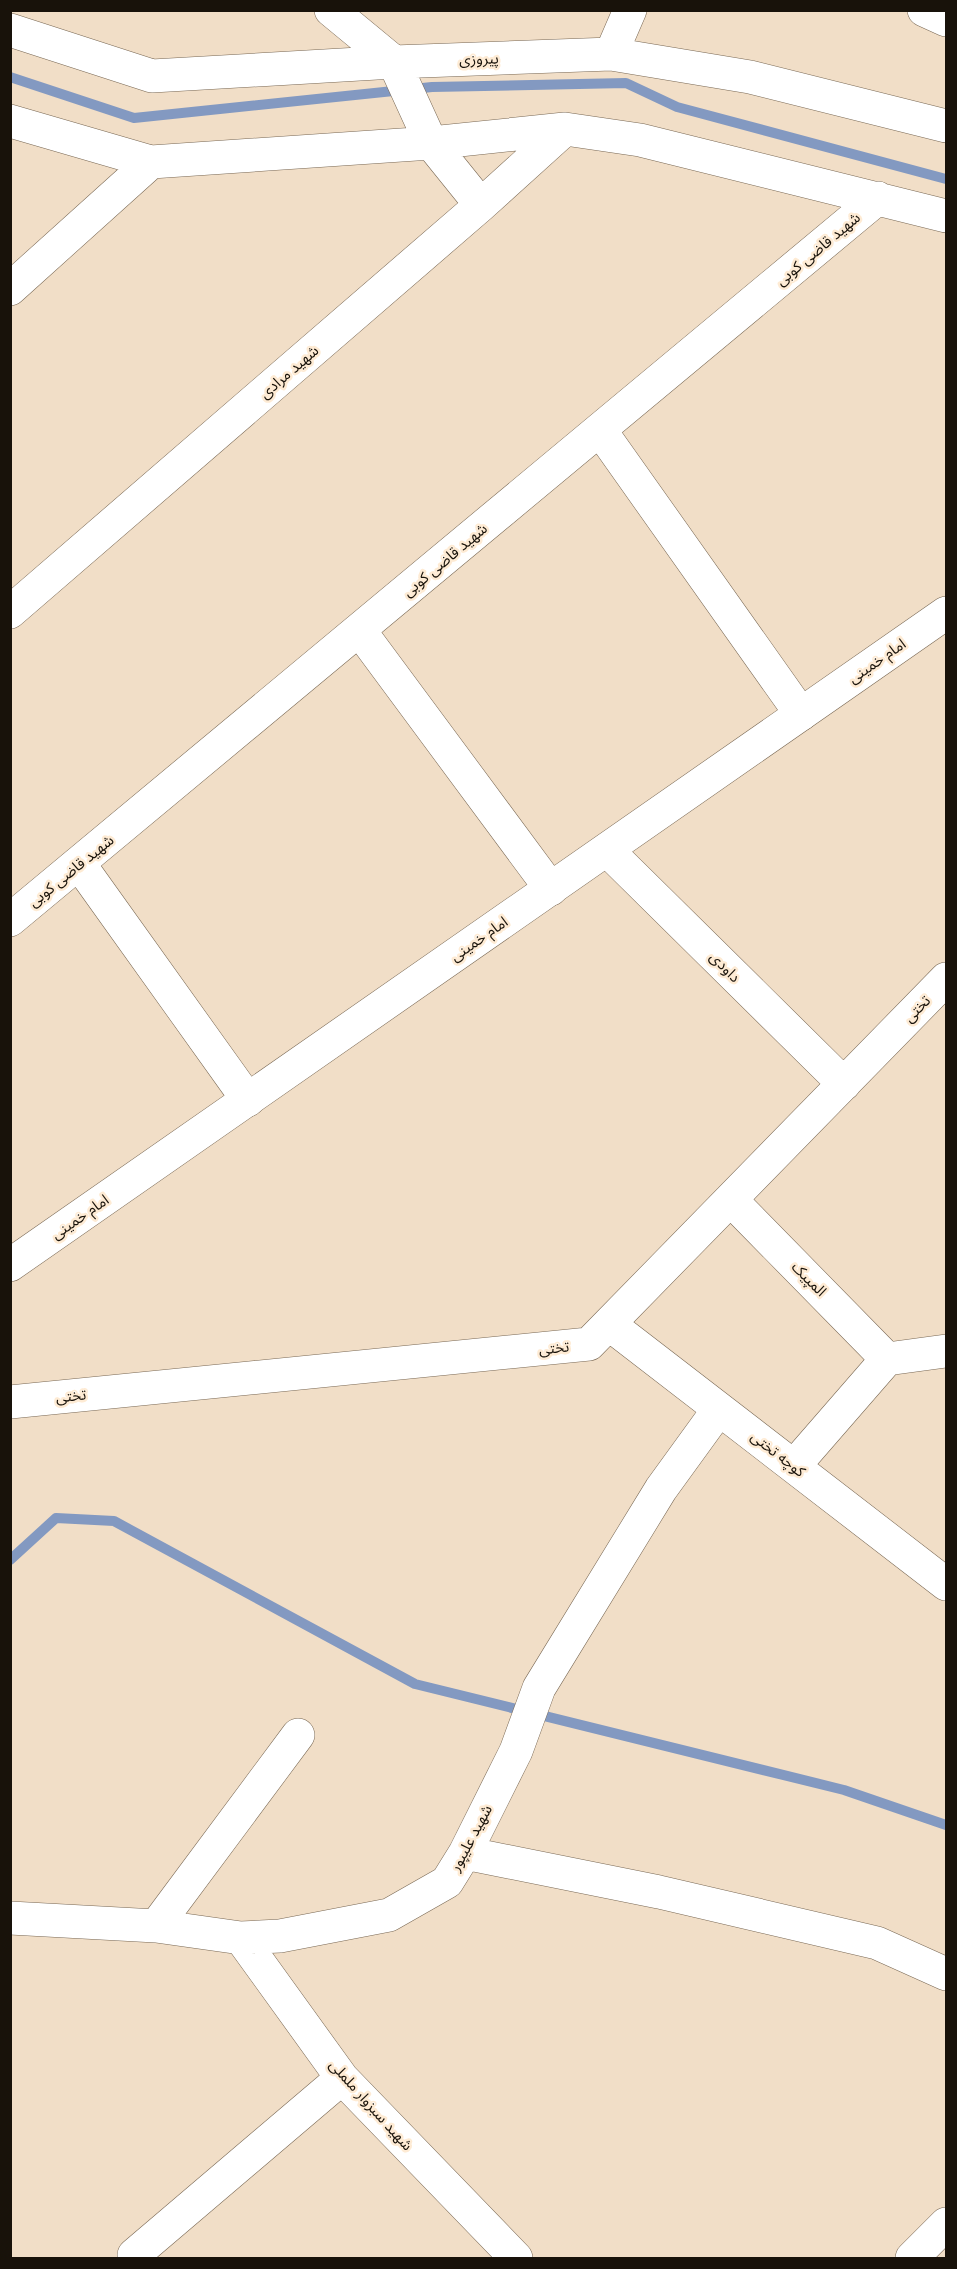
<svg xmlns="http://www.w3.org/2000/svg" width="957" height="2269" font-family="'Varela Round','Noto Sans Arabic',sans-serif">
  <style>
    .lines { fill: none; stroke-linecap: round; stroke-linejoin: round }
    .stream { stroke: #8399c1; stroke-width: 10 }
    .minor-casing { stroke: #796854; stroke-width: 34 }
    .major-casing { stroke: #796854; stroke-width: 34 }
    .minor { stroke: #fff; stroke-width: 33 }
    .major { stroke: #fff; stroke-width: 33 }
    .labels { text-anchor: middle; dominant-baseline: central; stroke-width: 5; stroke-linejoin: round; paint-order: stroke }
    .street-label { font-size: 15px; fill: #18120a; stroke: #feebd4 }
  </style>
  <rect width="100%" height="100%" fill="#f1dec7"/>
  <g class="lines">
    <path class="stream" d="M10,77L134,118L432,87L626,83L677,107L946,179
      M10,1560L56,1518L114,1521L415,1684L844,1790L946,1825"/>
    <defs>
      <path id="minor" d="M331,10L394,62L431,143L481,205
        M924,10L946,20
        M10,30L152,76L394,62L611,54L750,77L946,126
        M611,54L630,10
        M10,121L151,162L431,143L565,129L640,140L946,216
        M10,289L151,162
        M600,430L801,714
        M10,612L481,205L565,129
        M360,631L551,889
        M607,850L844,1084
        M80,865L248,1100
        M10,920L878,198
        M731,1200L887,1359
        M609,1324L946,1584
        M10,1402L589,1344L946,979
        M794,1466L887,1359L946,1351
        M465,1853L659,1892L877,1943L946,1974
        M10,1918L156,1926L241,1938L280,1936L389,1915L447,1882L465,1853L516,1751L539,1688L661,1489L719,1409
        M156,1926L298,1735
        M241,1938L342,2078L516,2258
        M134,2255L342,2078
        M912,2258L946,2224"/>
      <path id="major" d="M10,1265L946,613"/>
    </defs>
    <use href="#minor" class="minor-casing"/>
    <use href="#major" class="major-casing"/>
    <use href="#minor" class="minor"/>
    <use href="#major" class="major"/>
  </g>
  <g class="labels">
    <g class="street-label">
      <text transform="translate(479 59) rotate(-2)">پیروزی</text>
      <text transform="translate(818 249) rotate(-40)">شهید قاضی کوبی</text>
      <text transform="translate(289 372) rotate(-41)">شهید مرادی</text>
      <text transform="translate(445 560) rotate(-40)">شهید قاضی کوبی</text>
      <text transform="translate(877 661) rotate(-35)">امام خمینی</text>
      <text transform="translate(71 871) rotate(-39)">شهید قاضی کوبی</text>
      <text transform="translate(479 939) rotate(-35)">امام خمینی</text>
      <text transform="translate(725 967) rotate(45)">داودی</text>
      <text transform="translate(917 1009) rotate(-46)">تختی</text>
      <text transform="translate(80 1217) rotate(-35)">امام خمینی</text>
      <text transform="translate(809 1279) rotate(45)">المپیک</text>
      <text transform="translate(554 1348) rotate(-6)">تختی</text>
      <text transform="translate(71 1396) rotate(-6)">تختی</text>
      <text transform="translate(778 1454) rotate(38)">کوچه تختی</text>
      <text transform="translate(471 1838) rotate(-62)">شهید علیپور</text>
      <text transform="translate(371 2105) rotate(48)">شهید سبزوار ململی</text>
    </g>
  </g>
  <rect width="957" height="2269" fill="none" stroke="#18120a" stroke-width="24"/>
</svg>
